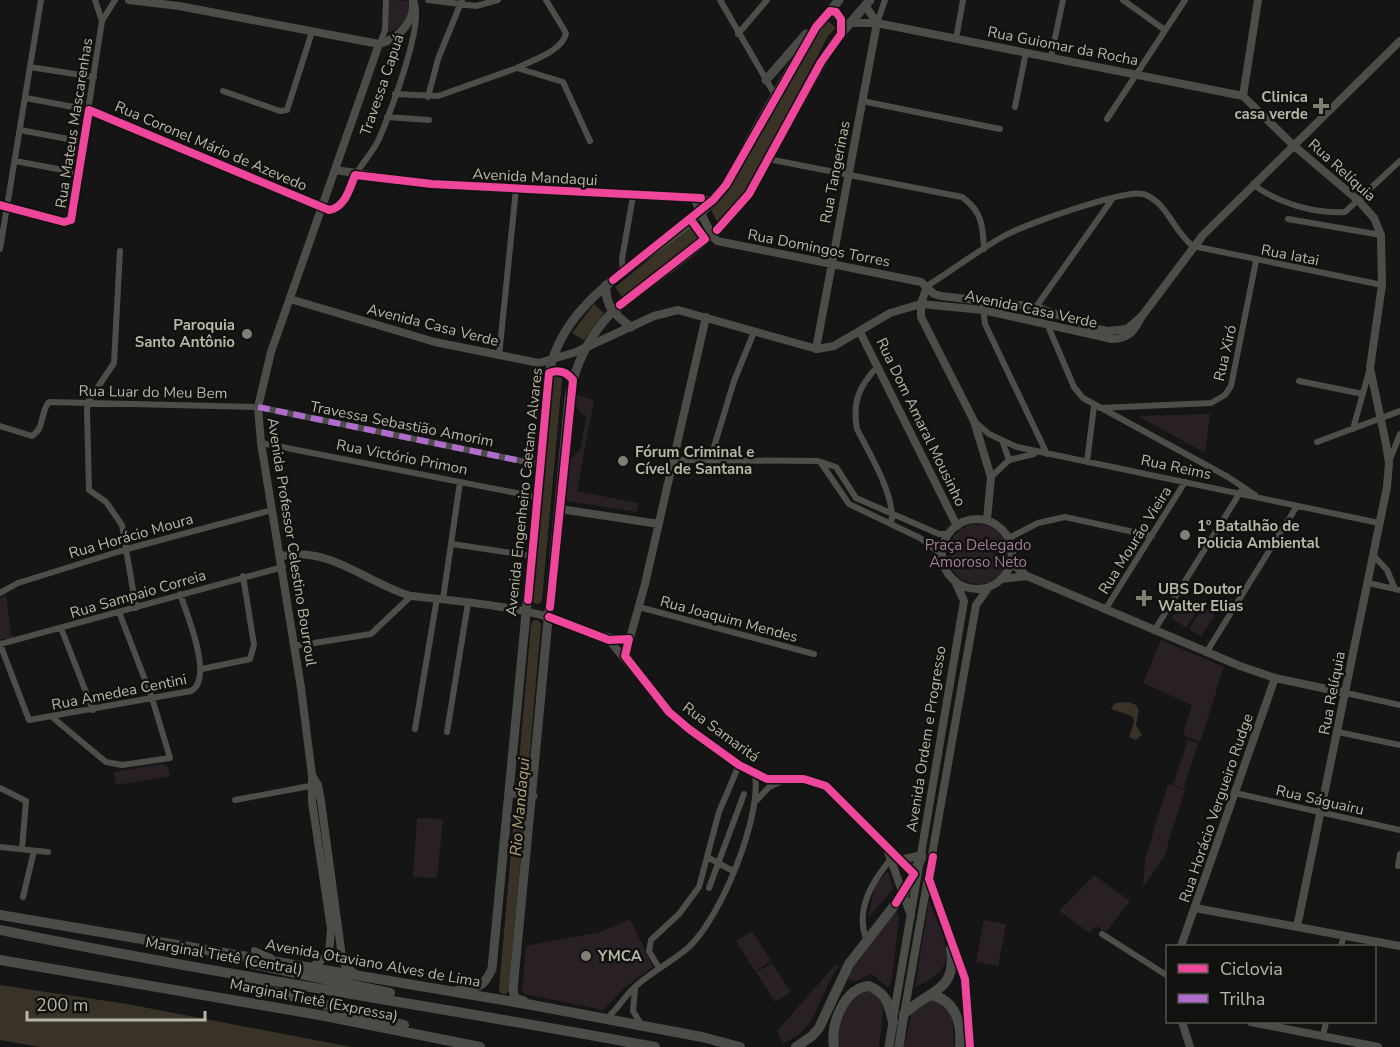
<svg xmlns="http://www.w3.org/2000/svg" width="1400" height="1047" font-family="'Nunito Sans',sans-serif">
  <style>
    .green { fill: #292026 }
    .water { fill: #383227 }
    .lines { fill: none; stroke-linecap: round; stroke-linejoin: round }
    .river { stroke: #383227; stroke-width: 10 }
    .street { stroke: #4e4e49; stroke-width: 6 }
    .secondary { stroke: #4d4d48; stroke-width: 8 }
    .primary { stroke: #4a4a46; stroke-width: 9 }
    .highway { stroke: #4b4b47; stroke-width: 10 }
    .quiet { stroke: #b06ccc; stroke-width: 6; stroke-dasharray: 12 6; stroke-linecap: butt }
    .cycleway-casing { stroke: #11110f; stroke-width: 11 }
    .cycleway { stroke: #ed469a; stroke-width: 8 }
    .poi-dot { fill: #7f7e73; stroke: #11110f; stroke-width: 2 }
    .labels { text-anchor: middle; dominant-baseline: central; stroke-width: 5; stroke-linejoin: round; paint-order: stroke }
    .street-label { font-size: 15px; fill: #b8b6a5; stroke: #11110f }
    .poi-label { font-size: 15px; font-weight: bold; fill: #b8b6a5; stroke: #11110f; text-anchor: start }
    .park-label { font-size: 15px; fill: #a57a9a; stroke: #11110f }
    .water-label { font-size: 16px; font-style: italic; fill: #b6a179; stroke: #11110f }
  </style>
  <rect width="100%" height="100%" fill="#151515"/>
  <path class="green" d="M388,0L412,1L404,24L390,32L386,30Z
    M577,395L594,400L577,491L638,503L637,512L566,501L571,458L580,450L586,418L576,407Z
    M1210,414L1205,453L1138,416Z
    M948 554a30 30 0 1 1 60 0a30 30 0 1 1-60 0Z
    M6,594L11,634L14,637L0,640V599Z
    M1186,597L1200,606L1186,628L1172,618Z
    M1203,607L1215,615L1201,636L1189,629Z
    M1161,640L1224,667L1200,742L1183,735L1192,705L1143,683Z
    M1188,740L1198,743L1184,788L1173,785Z
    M162,764L168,767L170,776L116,785L114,772Z
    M1168,784L1185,790L1164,857L1143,887L1145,859Z
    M417,818L443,819L437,878L413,877Z
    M888,871L893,889L868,918L875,885Z
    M1094,875L1130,901L1106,932L1096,926L1090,933L1059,911Z
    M929,900C943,940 966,966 915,987Z
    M896,910L899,919L891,985L887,987L872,974L855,981L845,978L870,941Z
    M630,919L653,967L624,988L603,1010L524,994L522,990L526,946L600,932Z
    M984,920L1006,924L998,966L976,962Z
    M752,931L771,961L755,971L736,941Z
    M772,963L791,992L775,1002L756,972Z
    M836,964L839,967C817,992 820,1032 782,1043L777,1031Z
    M868,988L884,1004L879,1047H840L837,1036L848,998Z
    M932,998L952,1011L954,1047H904L912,1011Z"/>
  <path class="water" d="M827,20L836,28L828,36L753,179L728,214L717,222L711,210L738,175L799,60Z
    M692,225L702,236L622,297L615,287Z
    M594,304L604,313L584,340L572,333Z
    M1129,702L1136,705L1139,710L1136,725L1142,735L1136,740L1129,737L1134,722L1132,716L1111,709L1115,703Z
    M0,985L127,1004L352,1047H40L0,1040Z"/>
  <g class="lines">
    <path class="river" d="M537,599L557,380
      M504,989L536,625"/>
    <path class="street" d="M95,0L102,21
      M428,0L476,6L498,0
      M720,0L775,95
      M1123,0L1165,30
      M877,23L885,0
      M738,34L767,0
      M956,39L963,0
      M380,43L385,30L386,0
      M1051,57L1063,0
      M30,67L94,77
      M517,68C532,60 563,51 566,33L546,0
      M223,91L280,111L287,110L312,32
      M395,94L438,96L517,68L563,82L590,141
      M428,97L438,59L462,0
      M26,98L89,110L203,156L322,208L335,210C347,201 349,186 356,174C363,162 373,152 379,139C390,113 425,23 414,1
      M862,101L1000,129
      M1015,107L1026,52
      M387,117L429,120
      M1107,119L1185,0
      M20,130L84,142
      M768,159L962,197C982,211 983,226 984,249
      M15,161L79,173
      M1253,184C1276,203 1316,214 1345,212L1400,161
      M0,205L64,222L71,220L102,21L115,0
      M1288,219L1381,235
      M0,249L41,0
      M120,251L114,363L88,402L87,410L89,490L106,502L122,525L136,608
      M623,273L622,259L633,196
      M927,286C953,270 977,251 1004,236C1023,225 1125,189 1143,194C1167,201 1174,233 1193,246L1382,285
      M983,307L985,324L1047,454
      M1036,307L1113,198
      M1048,326L1074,387L1083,398L1228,477L1255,495
      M499,356L516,189
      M878,366C859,386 852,402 857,429C869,453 897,498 891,524
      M1299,381L1363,394
      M1100,408L1211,403L1225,395L1231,386L1256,261
      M974,421L989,434L1017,447L1379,523
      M0,426L32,436C45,428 40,412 49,402L258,407L541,465
      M1353,429L1370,368
      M1317,442L1400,411
      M261,443L537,497
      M1003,443L1009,460
      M673,460L818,461L836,467L856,498L939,534H949
      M710,460L734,381L754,332
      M1087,462L1094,406
      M1389,462L1400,434
      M821,463L849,504L920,538L942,555
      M991,477L1009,460L1034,454
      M1009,538L1038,523L1065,517L1152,536
      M452,544L532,556
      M1373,555L1387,570L1395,589
      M1368,583L1400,590
      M0,593L18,583L127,549L272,510
      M443,599L460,482
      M639,607L814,654
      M1105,610L1185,482
      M61,628L93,710
      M1154,631L1241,491
      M0,644L29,720L191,691C214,679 187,614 180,594
      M0,644L283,567
      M295,646L371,634L411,596
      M1206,653L1297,506
      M202,669L250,659L254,645L243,576
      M1346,693L1400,705
      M52,717L106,762L122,765L170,758L152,698L119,612
      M415,729L437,598
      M447,732L468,603
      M1338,732L1400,745
      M0,788L26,801L22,849
      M1235,793L1400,830
      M235,800L315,785
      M757,800L769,787L782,781
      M0,847L48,852
      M707,857L733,871
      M1398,866L1400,854
      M709,888L744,794
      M23,897L34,851
      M1102,934L1168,976
      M866,938C855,909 873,880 891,859
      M1341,946L1344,936
      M254,950L271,957
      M659,968L649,951L651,940L679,914L699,887L719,812L739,765
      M635,989L633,1011L641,1024
      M606,1019C618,1009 625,995 637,985C653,971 673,961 689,947C721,917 762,817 755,774
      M1323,1036L1326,1022"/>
    <path class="secondary" d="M129,0L179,6L379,44C400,38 415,21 413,0
      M865,5L877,23L1243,96L1293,145L1359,201L1374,218L1381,235L1382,285L1370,368L1386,444L1389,463L1387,487L1297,927
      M1243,96L1258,0
      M335,170L432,184L713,200
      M694,198L711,234L717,241L921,282L934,294L941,296L1036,307L1097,329L1108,331L1127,329L1142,316L1203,235L1400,41
      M927,286L921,304V317L974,421L991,477L987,520
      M290,299L435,342L539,363L576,352L654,316L678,310L817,349L834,346L890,313L921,304L983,310L1112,339C1129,339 1135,330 1142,316
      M860,332L957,526
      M816,349L877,23H850
      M560,509L659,524
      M942 554a35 35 0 1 1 70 0a35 35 0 1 1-70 0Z
      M281,556C331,546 366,583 411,596C457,601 505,605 549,617C578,625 598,640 629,639
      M1011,563L1027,576L1240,666L1275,678L1346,693
      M1001,579L1027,576
      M609,640L669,712L689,729L739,765L767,779H804L826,786L917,876
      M625,656L645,584L706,317
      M312,775L318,785L321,801L342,957L345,965L356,975
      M887,849L911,916
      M900,860L922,855
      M1195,908L1400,946
      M1181,946L1275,678
      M312,967L329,954L331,929L312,802V775L301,688L261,443L258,407L271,352L379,44
      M904,1014L976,605L989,587
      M893,1019L964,601L955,581
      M1182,1022L1190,1047
      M1251,1022L1378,1047"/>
    <path class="primary" d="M830,11L840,17L841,34
      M766,80L806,34
      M606,285C605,307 615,315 631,327
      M549,373L563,372L573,380
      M509,792L533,796
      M458,990C478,986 482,990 492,969L549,373C566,288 660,258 713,201C731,181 742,154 755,131C781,85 805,40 839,0
      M524,1001L515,998L513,990L569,398C575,364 588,337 612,312C658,275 713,242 749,194L833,43L870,0
      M889,1047L893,1022
      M899,1047L904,1014"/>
    <path class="highway" d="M929,879L965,979L970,1047
      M0,915L532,1005L702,1037L740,1047
      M0,930C217,975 437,1006 655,1047
      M0,960L325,1016L480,1047
      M253,964L390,993
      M244,979L259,988L404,1025
      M931,995C956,1000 962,1024 960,1047
      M904,1014C930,989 957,992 951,949
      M796,1047L812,1036L819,1028L849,964L904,893L921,858
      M834,1047C830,1025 844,988 869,986C887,994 889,1004 893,1022"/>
    <path class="quiet" d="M258,407L541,465"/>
    <defs>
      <path id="cycleway" d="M0,205L64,222L71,220L89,110L329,210C345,208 350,188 355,175L432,184L701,198
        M613,280L713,200L726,185L816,27L830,11L836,12L841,19V34L821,62L749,194L717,230
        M620,305L705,239L691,220
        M528,600L549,373C559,369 567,372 573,380L550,607
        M549,617L609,640L629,639L625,656L669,712L689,729L739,765L767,779H804L826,786L914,874L896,903
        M933,857L929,879L965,979L970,1047"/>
    </defs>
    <use href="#cycleway" class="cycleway-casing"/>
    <use href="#cycleway" class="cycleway"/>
  </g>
  <g class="poi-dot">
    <path d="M1318 97h6v6h6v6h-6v6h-6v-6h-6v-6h6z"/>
    <circle cx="247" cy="334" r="6"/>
    <circle cx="623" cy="461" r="6"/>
    <circle cx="1185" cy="535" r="6"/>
    <path d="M1141 589h6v6h6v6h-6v6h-6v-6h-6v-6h6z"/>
    <circle cx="586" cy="956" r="6"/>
  </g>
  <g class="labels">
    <g class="street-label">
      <text transform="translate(1063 46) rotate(11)">Rua Guiomar da Rocha</text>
      <text transform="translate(382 85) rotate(-71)">Travessa Capuá</text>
      <text transform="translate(74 123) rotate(-81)">Rua Mateus Mascarenhas</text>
      <text transform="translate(211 146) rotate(23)">Rua Coronel Mário de Azevedo</text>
      <text transform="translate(1342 170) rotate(42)">Rua Relíquia</text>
      <text transform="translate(835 172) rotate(-79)">Rua Tangerinas</text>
      <text transform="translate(535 177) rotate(3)">Avenida Mandaqui</text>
      <text transform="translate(819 248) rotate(11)">Rua Domingos Torres</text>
      <text transform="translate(1290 255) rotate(11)">Rua Iatai</text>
      <text transform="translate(1031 309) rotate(12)">Avenida Casa Verde</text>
      <text transform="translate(433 325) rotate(14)">Avenida Casa Verde</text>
      <text transform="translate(1225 353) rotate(-77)">Rua Xiró</text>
      <text transform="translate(153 392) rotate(1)">Rua Luar do Meu Bem</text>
      <text transform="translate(921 422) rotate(64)">Rua Dom Amaral Mousinho</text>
      <text transform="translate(402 424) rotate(11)">Travessa Sebastião Amorim</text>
      <text transform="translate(402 457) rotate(11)">Rua Victório Primon</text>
      <text transform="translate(1176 467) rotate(12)">Rua Reims</text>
      <text transform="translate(524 492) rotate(-84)">Avenida Engenheiro Caetano Alvares</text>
      <text transform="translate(131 536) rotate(-16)">Rua Horácio Moura</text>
      <text transform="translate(1135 540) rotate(-58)">Rua Mourão Vieira</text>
      <text transform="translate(292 542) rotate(81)">Avenida Professor Celestino Bourroul</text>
      <text transform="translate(138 594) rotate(-16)">Rua Sampaio Correia</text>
      <text transform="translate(729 619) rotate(15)">Rua Joaquim Mendes</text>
      <text transform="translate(119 692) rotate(-11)">Rua Amedea Centini</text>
      <text transform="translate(1332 693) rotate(-79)">Rua Relíquia</text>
      <text transform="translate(721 732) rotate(36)">Rua Samaritá</text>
      <text transform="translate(926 739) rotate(-81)">Avenida Ordem e Progresso</text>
      <text transform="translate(1320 800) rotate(13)">Rua Ságuairu</text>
      <text transform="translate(1216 808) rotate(-71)">Rua Horácio Vergueiro Rudge</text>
      <text transform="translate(224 956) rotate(10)">Marginal Tietê (Central)</text>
      <text transform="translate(373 963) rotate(10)">Avenida Otaviano Alves de Lima</text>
      <text transform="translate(314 1000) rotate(11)">Marginal Tietê (Expressa)</text>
    </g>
    <g class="poi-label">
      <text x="1308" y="97" text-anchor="end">Clinica<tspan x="1308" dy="17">casa verde</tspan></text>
      <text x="235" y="325" text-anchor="end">Paroquia<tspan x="235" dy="17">Santo Antônio</tspan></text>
      <text x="635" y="452">Fórum Criminal e<tspan x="635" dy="17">Cível de Santana</tspan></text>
      <text x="1197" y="526">1º Batalhão de<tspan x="1197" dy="17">Policia Ambiental</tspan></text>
      <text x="1158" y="589">UBS Doutor<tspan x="1158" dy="17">Walter Elias</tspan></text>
      <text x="598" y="956">YMCA</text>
    </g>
    <g class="park-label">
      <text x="978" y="545">Praça Delegado<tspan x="978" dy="17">Amoroso Neto</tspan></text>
    </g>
    <g class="water-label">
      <text transform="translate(520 807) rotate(-85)">Rio Mandaqui</text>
    </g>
  </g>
  <rect x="1166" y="945" width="210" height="78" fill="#11110f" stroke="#54534b" stroke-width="1.5"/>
  <rect x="1178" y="964" width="30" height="9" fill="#ed469a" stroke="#54534b" stroke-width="1.5"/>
  <text x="1220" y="975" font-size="18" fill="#b8b6a5">Ciclovia</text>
  <rect x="1178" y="994" width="30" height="9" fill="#b06ccc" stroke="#54534b" stroke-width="1.5"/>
  <text x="1220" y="1005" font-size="18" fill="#b8b6a5">Trilha</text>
  <path d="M27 1011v9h178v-9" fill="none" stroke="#b8b6a5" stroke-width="3"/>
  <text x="36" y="1011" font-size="18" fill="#b8b6a5" stroke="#11110f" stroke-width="4.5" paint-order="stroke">200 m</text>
</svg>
